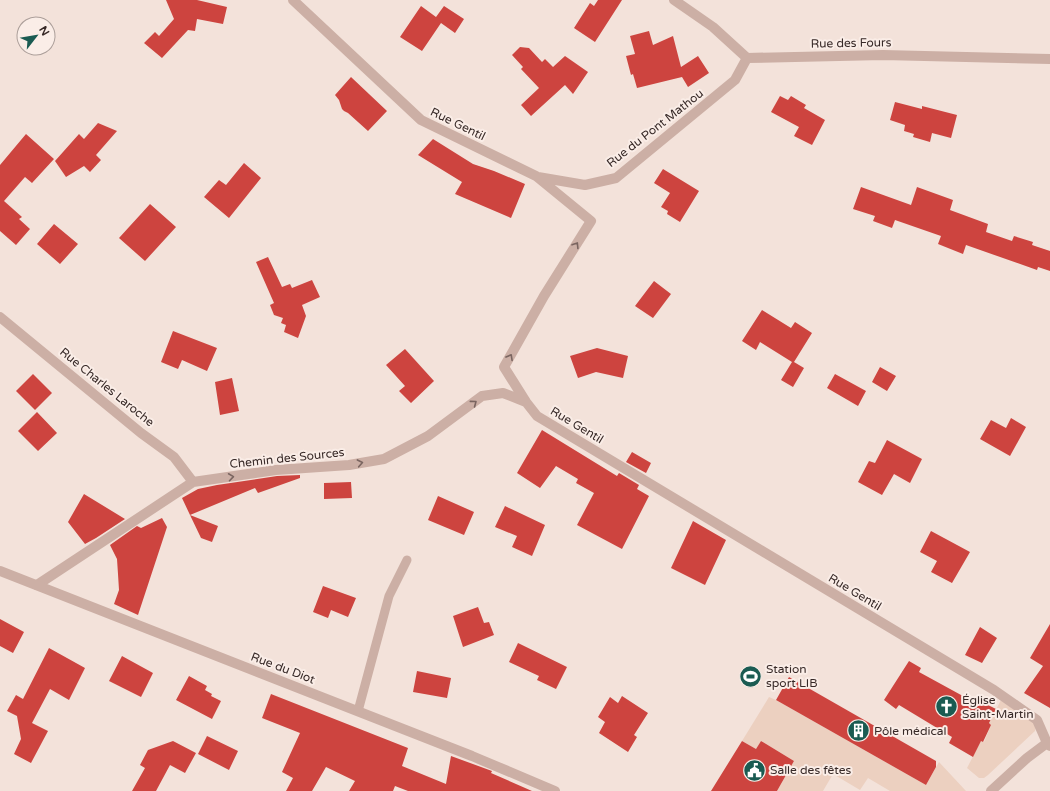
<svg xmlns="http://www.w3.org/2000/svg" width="1050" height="791" font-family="'Varela Round',sans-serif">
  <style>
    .plaza { fill: #ecd0c0 }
    .building { fill: #cd443f }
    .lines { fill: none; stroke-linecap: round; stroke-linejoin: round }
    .service { stroke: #ccafa5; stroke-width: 9 }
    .minor { stroke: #ccafa5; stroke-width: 10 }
    .tertiary { stroke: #ccafa5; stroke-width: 10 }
    .oneway { stroke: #7a6560 }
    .labels { text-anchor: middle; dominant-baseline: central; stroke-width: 4; stroke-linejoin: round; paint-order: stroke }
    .street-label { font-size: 12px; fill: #372927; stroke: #faede7 }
    .poi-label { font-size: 12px; fill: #372927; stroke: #faede7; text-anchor: start }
  </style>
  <rect width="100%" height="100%" fill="#f3e2da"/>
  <path class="plaza" d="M769,697L776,700L926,785L939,762L966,791H890L868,778L860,790L833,774L823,791H777L794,761L761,741L756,749L742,741Z
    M1001,700L1033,722L1036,726L1035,731L988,775L984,778H979L967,768L981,741L984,742L991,725L989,723Z"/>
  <path class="building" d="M166,0H197L227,7L223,24L197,19L195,31L188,30L162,58L144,43L155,32L159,36L174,19Z
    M598,0H622L595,42L574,28L590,3L594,6Z
    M421,6L436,17L444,6L464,19L455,33L441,23L422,51L400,37Z
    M649,31L653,45L673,36L681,67L698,56L709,73L688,87L682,77L637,88L633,74L631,75L626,56L635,54L630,36Z
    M520,47L529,48L542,62L545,59L553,67L565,56L588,72L573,94L565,85L531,116L521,105L539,88L521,69L523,67L512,55Z
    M351,77L387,111L368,131L348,113L344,111L342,109L339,100L335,95Z
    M780,96L788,100L791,96L806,105L804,108L825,120L812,145L794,136L799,127L771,112Z
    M895,102L922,109V106L957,115L951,138L932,133L930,142L913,137L914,134L904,131L905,125L890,120Z
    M98,123L117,131L96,155L101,160L90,172L84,166L66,177L55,161L79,134L84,139Z
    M26,134L54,159L32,183L25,177L4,201L22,217L19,219L30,229L16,245L0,231V165Z
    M433,139L473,164L494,171L525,184L511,218L455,194L462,182L418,155Z
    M244,163L261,178L229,218L204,197L219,180L226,185Z
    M663,169L699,191L680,222L667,214L668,211L661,207L670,193L654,183Z
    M861,187L911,205L917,187L953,200L950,210L988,224L986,232L1012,241L1014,236L1033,242L1032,245L1050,251V271L1038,267L1037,270L966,245L963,254L938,244L941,236L895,220L892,228L873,221L875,216L853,209Z
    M150,204L176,227L145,261L119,238Z
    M54,224L78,244L60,264L37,244Z
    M268,257L282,287L290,284L292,288L312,280L320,297L302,305L306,316L298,338L284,332L286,325L281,323L283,318L274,315L270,305L274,303L256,262Z
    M654,281L671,294L653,318L635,306Z
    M762,310L791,328L795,322L812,333L794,362L804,368L793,387L781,380L792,362L760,342L756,350L742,341Z
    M173,331L217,348L207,371L182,360L178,369L161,362Z
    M597,348L628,356L623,378L596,372L578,378L570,356Z
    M405,349L434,381L411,403L399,391L405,386L386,365Z
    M880,367L896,376L887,391L872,382Z
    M33,374L52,393L35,410L16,391Z
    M835,374L866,391L858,406L827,388Z
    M232,378L239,411L220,415L215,382Z
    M37,412L57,433L38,451L18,431Z
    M1011,418L1026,427L1010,456L980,439L991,420L1006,428Z
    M542,430L617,476L619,473L639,485L637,489L649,496L622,549L577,525L594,493L576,483L578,479L556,466L540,488L517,473Z
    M887,440L922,459L910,483L894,474L882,495L858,482L869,461L875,463Z
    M632,452L651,463L646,473L626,462Z
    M300,475V478L258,493L255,488L190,515L182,498L198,489L217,485L277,476Z
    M351,482L352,498L324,499V483Z
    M84,494L125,519L96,538L85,544L68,522Z
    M438,496L474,512L464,535L428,520Z
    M505,506L545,525L532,556L512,547L517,536L495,527Z
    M190,515L218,526L212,542L201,538Z
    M162,518L167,527L138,615L114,604L119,590L118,574L117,559L110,545L137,526L141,528Z
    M693,521L726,540L705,585L671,568Z
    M931,531L970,552L952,583L931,572L937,561L920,552Z
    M323,586L356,598L348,617L331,610L328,618L313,612Z
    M478,607L484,623L489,622L494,635L463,647L453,616Z
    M0,619L24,632L13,653L0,646Z
    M1050,624V708L1024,693L1043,666L1030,658Z
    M980,627L997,638L982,663L965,655Z
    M518,643L567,667L556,689L537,680L539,676L509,662Z
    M49,648L85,668L69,700L50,689L32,723L48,731L31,763L14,754L21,739L17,716L7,711L16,695L23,699Z
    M122,656L153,673L141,697L109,681Z
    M909,661L921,668L919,672L972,701L974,698L996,709L989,723L991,725L983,742L981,741L973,757L949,743L952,737L899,705L896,709L884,700Z
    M417,671L451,678L447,698L413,692Z
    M189,676L207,686L205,690L212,694L211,696L221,701L212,719L176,700Z
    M789,677L936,761V767L926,785L776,700Z
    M271,694L408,748L402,766L446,784L451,756L492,771L491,773L532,791H408L395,786L393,791H349L355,781L326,767L312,791H286L293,778L282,772L300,733L262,718Z
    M622,696L648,713L634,735L637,737L628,752L599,733L605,722L598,717L610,697L618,703Z
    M207,736L238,751L229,770L198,754Z
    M173,741L196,753L185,773L170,765L156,791H132L145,768L140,765L148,750Z
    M742,741L756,749L761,741L794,761L777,791H711Z"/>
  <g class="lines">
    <path class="service" d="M358,711L389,596L407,560"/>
    <path class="minor" d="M293,0L421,120L536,176L591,221L544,296L504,367L526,402L537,416L994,690L1037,720L1047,743
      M674,0L713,27L747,58L883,55L1050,59
      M538,177L585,185L616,178L735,80L747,58
      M0,317L141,433L174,457L193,482
      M37,585L193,482L276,470L349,465L384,459L428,436L482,396L503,393L526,402"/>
    <path class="tertiary" d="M0,571L472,756L555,791
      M991,791L1027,758L1047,743L1050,746"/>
  </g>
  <defs><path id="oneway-chevron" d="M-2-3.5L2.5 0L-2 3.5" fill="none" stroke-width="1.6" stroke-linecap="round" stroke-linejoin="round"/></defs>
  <g class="oneway">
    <use href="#oneway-chevron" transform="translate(576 245) rotate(-58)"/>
    <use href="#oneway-chevron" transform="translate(510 357) rotate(-61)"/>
    <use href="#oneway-chevron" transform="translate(474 403) rotate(-37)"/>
    <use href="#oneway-chevron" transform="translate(360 463) rotate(-11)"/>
    <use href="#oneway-chevron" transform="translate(231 477) rotate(-8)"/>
  </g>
  <defs>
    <symbol id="stadium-disc" viewBox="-11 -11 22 22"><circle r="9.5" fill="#1a5b52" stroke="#faede7"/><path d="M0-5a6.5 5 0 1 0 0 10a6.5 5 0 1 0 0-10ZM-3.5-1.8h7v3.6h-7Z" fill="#fff"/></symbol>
    <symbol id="church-disc" viewBox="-11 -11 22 22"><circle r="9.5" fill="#1a5b52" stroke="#faede7"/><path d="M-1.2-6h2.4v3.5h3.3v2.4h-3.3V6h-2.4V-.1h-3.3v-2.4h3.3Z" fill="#fff"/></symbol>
    <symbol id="building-disc" viewBox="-11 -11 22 22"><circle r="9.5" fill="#1a5b52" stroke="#faede7"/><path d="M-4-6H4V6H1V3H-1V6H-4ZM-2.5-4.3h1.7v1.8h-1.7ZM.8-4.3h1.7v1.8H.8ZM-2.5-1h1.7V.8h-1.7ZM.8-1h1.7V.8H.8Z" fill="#fff"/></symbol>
    <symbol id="civic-disc" viewBox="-11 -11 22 22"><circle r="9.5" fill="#1a5b52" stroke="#faede7"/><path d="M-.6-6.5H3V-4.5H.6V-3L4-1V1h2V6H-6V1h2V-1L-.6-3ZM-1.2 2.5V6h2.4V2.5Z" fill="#fff"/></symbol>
  </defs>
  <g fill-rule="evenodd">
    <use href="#stadium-disc" x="738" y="664" width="25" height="25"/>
    <use href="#church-disc" x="934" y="694" width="25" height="25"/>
    <use href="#building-disc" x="846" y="718" width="25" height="25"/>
    <use href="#civic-disc" x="742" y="758" width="25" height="25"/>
  </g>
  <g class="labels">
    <g class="street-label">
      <text transform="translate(851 43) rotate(-1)">Rue des Fours</text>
      <text transform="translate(458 124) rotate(26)">Rue Gentil</text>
      <text transform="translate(655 128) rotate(-38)">Rue du Pont Mathou</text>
      <text transform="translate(107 387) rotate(39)">Rue Charles Laroche</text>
      <text transform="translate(577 425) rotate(31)">Rue Gentil</text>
      <text transform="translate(287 458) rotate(-6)">Chemin des Sources</text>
      <text transform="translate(855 592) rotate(31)">Rue Gentil</text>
      <text transform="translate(283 668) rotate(21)">Rue du Diot</text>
    </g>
    <g class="poi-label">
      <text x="766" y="669">Station<tspan x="766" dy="14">sport LIB</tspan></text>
      <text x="962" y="700">Église<tspan x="962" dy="14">Saint-Martin</tspan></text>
      <text x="874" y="731">Pôle médical</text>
      <text x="770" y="770">Salle des fêtes</text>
    </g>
  </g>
  <g transform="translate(36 36) rotate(59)"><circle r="19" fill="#faede7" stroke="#ac9f9a"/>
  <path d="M0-3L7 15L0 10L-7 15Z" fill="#1a5b52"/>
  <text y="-6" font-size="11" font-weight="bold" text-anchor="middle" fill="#372927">N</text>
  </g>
</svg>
